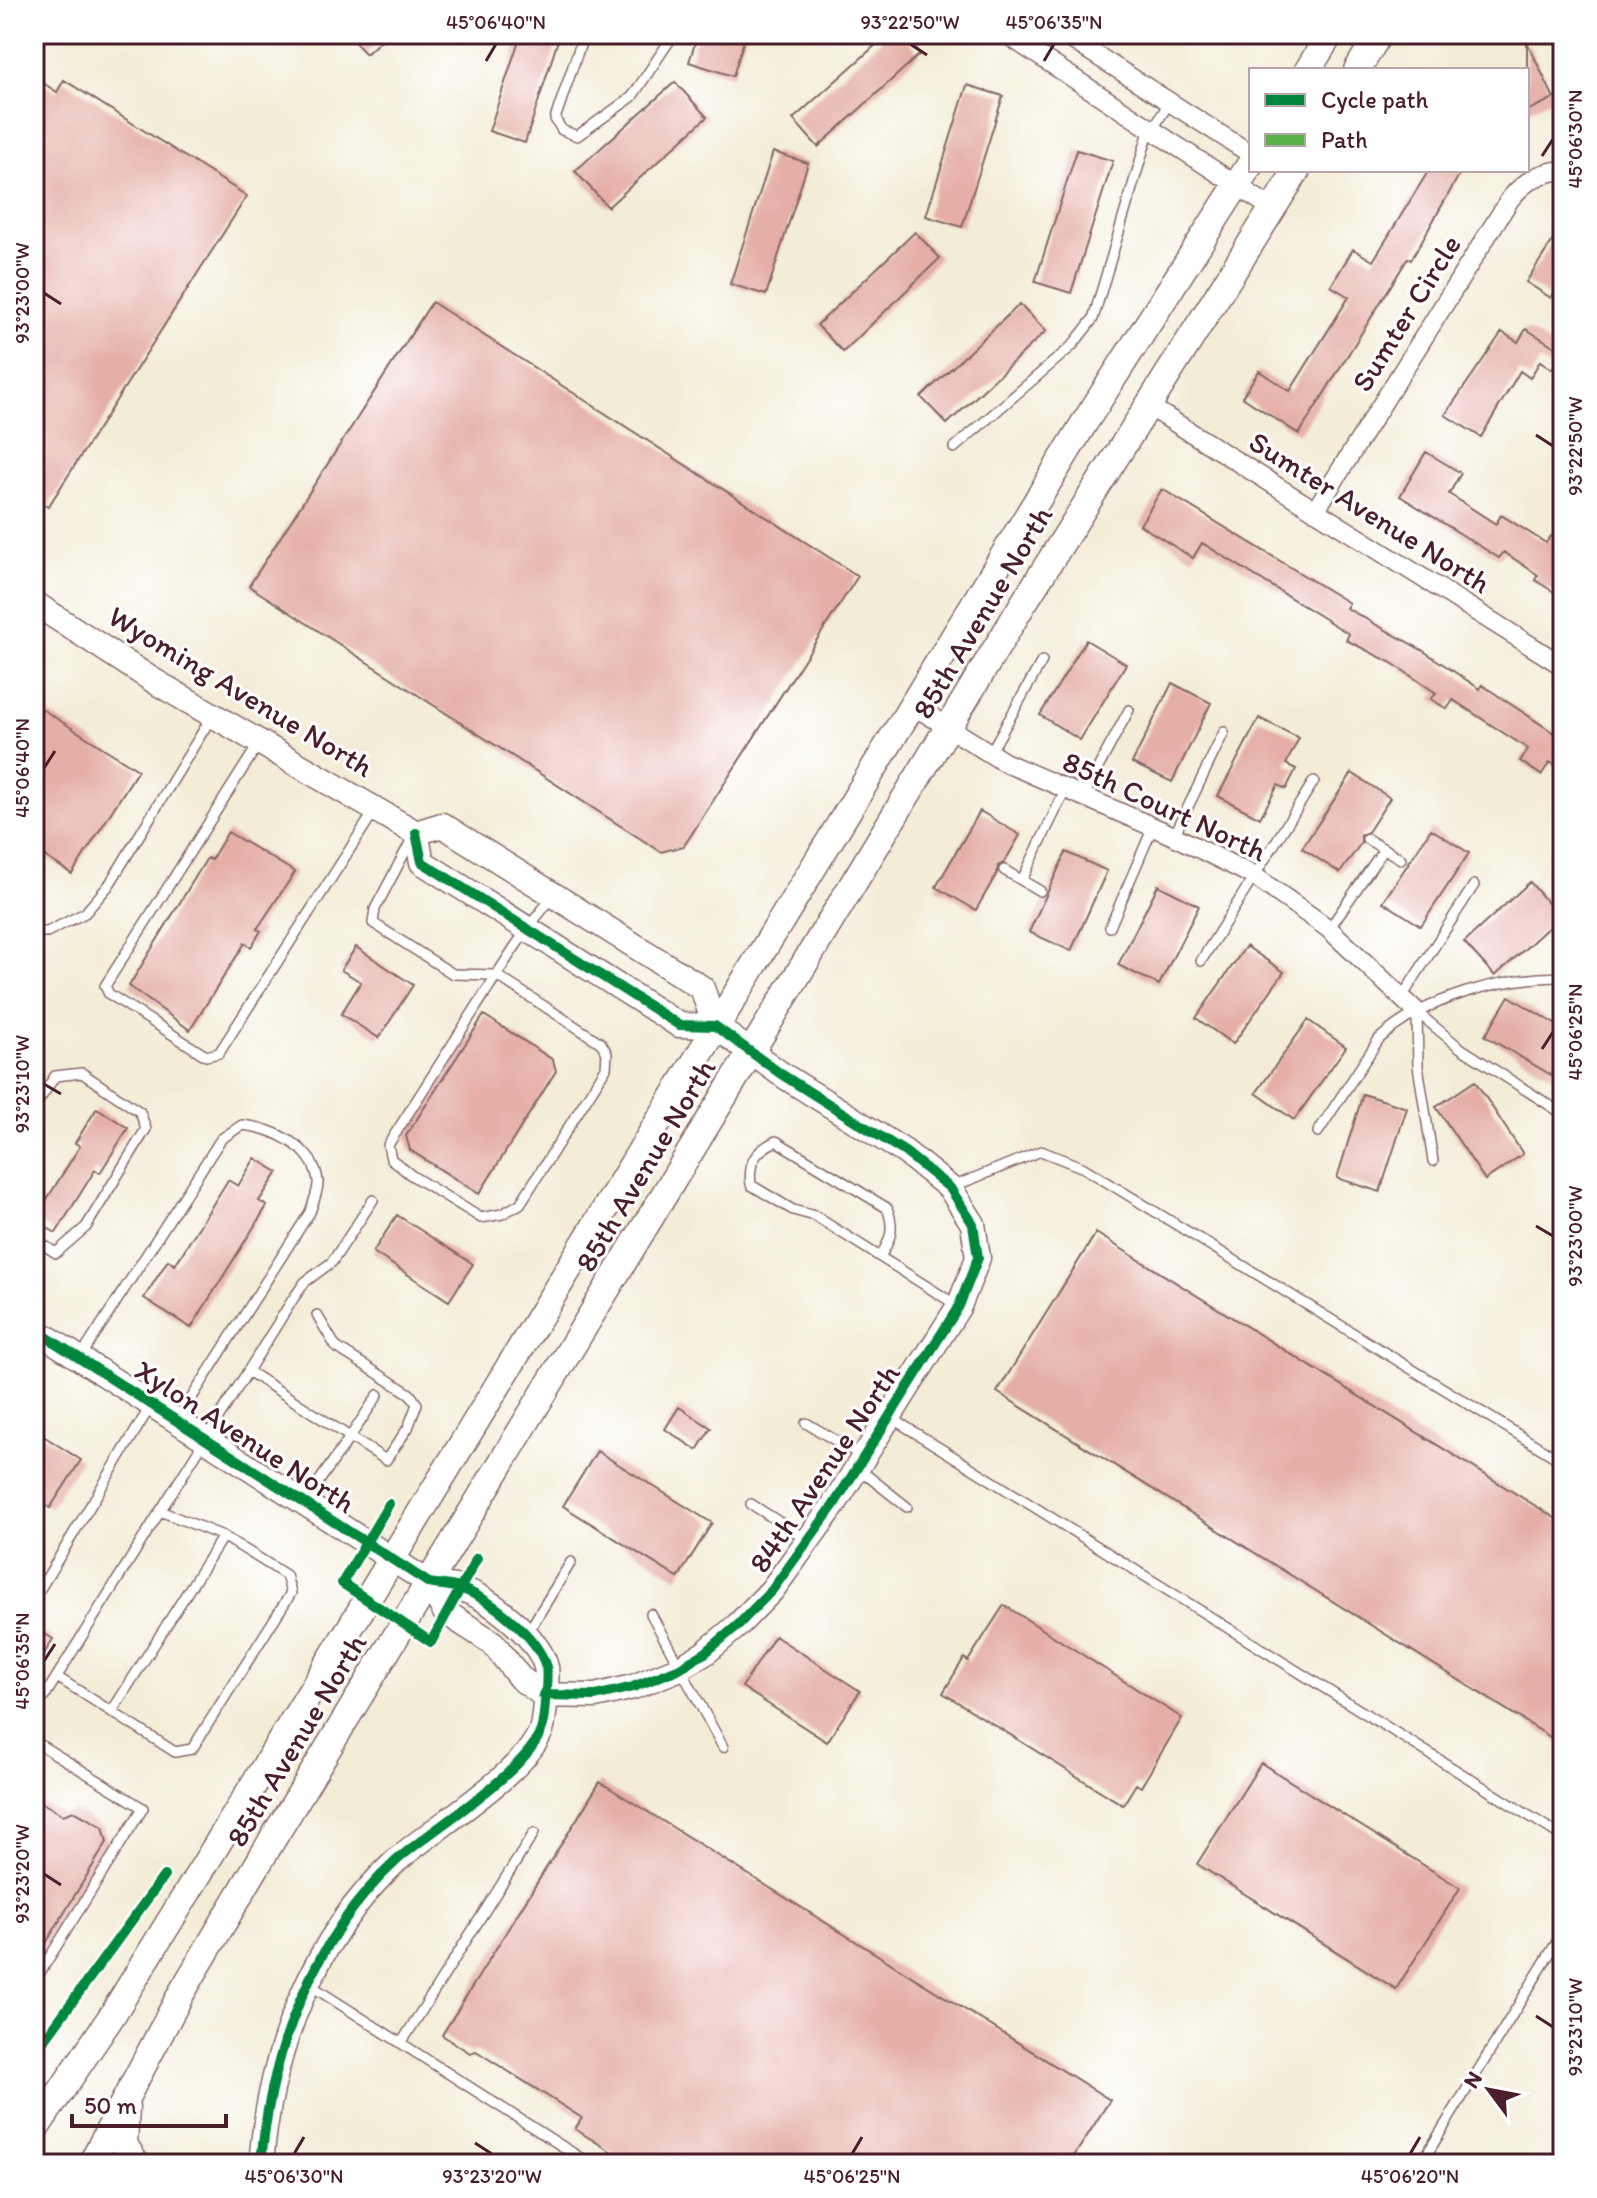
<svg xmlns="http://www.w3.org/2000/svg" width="1597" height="2198" font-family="Itim,sans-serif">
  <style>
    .building { fill: #e5afa7 }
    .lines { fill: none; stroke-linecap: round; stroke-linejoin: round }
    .service-casing { stroke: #856767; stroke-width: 12 }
    .minor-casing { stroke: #856767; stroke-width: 21 }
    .tertiary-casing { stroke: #856767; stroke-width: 27 }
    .secondary-casing { stroke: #856767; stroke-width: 29 }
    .service { stroke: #fff; stroke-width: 9 }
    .minor { stroke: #fff; stroke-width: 18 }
    .tertiary { stroke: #fff; stroke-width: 24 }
    .secondary { stroke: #fff; stroke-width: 26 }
    .quiet { stroke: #57b146; stroke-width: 8; stroke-dasharray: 16 8; stroke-linecap: butt }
    .cycleway-casing { stroke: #fff; stroke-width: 15 }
    .cycleway { stroke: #00873e; stroke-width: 10 }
    .ticks { fill: none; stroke: #4a1f2b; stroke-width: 3 }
    .labels { text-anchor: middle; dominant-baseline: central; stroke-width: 6; stroke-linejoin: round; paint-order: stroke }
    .street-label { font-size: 30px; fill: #4a1f2b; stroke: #fff }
    .neatline { fill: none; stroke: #4a1f2b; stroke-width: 3 }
    .ticks-label { font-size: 20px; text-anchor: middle; fill: #4a1f2b }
  </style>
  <rect width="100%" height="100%" fill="#fff"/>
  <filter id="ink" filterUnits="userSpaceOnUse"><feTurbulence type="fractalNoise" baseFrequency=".0125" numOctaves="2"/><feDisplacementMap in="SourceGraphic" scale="16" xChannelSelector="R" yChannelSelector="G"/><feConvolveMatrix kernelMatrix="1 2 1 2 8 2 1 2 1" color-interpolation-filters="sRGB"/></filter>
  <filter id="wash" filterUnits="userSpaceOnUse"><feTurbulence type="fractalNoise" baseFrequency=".006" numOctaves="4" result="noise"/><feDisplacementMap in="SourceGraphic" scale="32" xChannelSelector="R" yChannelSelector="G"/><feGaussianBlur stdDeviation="1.8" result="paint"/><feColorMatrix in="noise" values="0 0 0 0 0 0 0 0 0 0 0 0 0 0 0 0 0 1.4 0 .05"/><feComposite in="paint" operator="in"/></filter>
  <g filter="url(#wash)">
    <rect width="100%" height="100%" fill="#f3ecd7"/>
    <g id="blocks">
      <path class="building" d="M347,34H388L366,54Z
        M521,34H560L525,143L489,131Z
        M698,34H746L733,76L689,62Z
        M888,34H902L920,54L818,147L793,119Z
        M1527,42L1554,98L1527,111Z
        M34,77L57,92L64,80L247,196L48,507L34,498Z
        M675,82L707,117L608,207L575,171Z
        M967,85L1003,96L962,227L926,216Z
        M1077,150L1113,161L1071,293L1035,282Z
        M773,152L808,163L766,295L730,284Z
        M1429,170H1462L1411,260L1408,258L1299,434L1242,397L1259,371L1290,391L1349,297L1331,286L1353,249L1373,261Z
        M1563,225V278L1551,298L1526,282Z
        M915,232L940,258L843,352L817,325Z
        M432,302L858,576L684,846L661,852L249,586Z
        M1020,304L1046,331L947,424L921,397Z
        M1526,329L1563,352L1552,369L1540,361L1530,378L1520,371L1481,437L1445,415L1502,332L1518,342Z
        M1426,452L1461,473L1449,494L1496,524L1501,515L1546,543L1551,536L1563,544V586L1557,594L1535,580L1538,575L1504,552L1499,558L1400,496Z
        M1162,489L1349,603L1346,608L1422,650L1480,689L1482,685L1563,739V770L1550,762L1541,775L1520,761L1528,749L1453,700L1447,709L1431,699L1436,693L1392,663L1346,640L1349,634L1202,543L1193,558L1140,525Z
        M1086,640L1126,664L1080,740L1040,715Z
        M1172,683L1211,703L1172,782L1132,763Z
        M34,704L138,770L72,874L34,849Z
        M1259,718L1299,738L1286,764L1296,769L1286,789L1278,785L1260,818L1218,796Z
        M1352,773L1390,798L1368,832L1361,835V843L1340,873L1302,848Z
        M980,811L1020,835L1004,863L998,866L997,873L976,910L936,887Z
        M1431,829L1469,853L1421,926L1383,902Z
        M228,832L295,872L257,929L261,931L251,947L245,943L190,1030L129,986L207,858L211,860Z
        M1066,852L1107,871L1071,951L1029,932Z
        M1530,882L1560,917L1495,976L1464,942Z
        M1158,885L1199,906L1159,985L1118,965Z
        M1246,946L1284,972L1233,1044L1196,1018Z
        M356,947L413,985L379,1038L341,1014L361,982L341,970Z
        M1509,996L1563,1029V1082L1485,1036Z
        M484,1015L553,1060L556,1071L479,1194L410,1150L406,1136Z
        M1308,1020L1346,1047L1294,1120L1256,1093Z
        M1475,1081L1523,1154L1485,1180L1436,1107Z
        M1363,1094L1407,1108L1380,1192L1337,1178Z
        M97,1108L128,1128L100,1173L95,1170L56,1233L34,1220L80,1146L75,1143Z
        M255,1158L278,1172L259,1201L267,1206L191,1328L144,1298L168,1260L175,1265L228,1180L238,1186Z
        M397,1215L473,1264L449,1301L373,1252Z
        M1096,1233L1563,1523V1745L997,1392Z
        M679,1407L711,1428L697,1450L665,1429Z
        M34,1430L81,1460L50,1508L34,1497Z
        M597,1451L712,1523L678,1578L563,1506Z
        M1004,1605L1182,1718L1141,1787L1136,1784L1123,1805L943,1693L964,1658L968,1661Z
        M34,1627L53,1639L34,1670Z
        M775,1636L860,1691L827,1742L742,1687Z
        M1261,1763L1460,1888L1396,1989L1197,1864Z
        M600,1782L1110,2100L1069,2164H631L575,2129L582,2118L476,2051L470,2053L442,2035Z
        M34,1798L63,1815L74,1811L103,1827L107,1842L34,1963Z"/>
    </g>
  </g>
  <g filter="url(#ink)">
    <use href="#blocks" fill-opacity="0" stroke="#856767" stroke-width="2"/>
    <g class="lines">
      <defs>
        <path id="service" d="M584,34L555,119L562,130L577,136L632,97L674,34
          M954,448L1072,346L1093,319L1147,138L1169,103
          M258,745L105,986L109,994L206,1056L219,1053L375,810
          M989,755L1042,661
          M1083,796L1129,710
          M1174,836L1224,732
          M412,839L375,909L373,923L453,974L496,975L601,1043L607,1053L606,1068L520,1204L502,1214L481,1218L411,1175L391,1159L388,1145C417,1100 446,1055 475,1009C500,970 522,932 553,897
          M1367,839L1401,859
          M1004,870L1040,891
          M1022,880L1066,789
          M1110,927L1153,827
          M1329,929L1384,849
          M34,932H47L85,913L109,885L211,718
          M1201,961L1314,781
          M1402,997L1474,885
          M1417,1012L1459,1047L1557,1110
          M1417,1012L1418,1066L1433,1161
          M34,1108L55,1076L82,1073L140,1112L146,1129L86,1227L56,1253L34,1239
          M1318,1132L1379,1039C1426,997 1502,977 1563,977
          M952,1187L1041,1151L1084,1168L1563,1462
          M880,1257C891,1239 895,1228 887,1208L776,1141C755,1151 748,1162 751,1185L793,1210L815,1216L958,1306
          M317,1315L336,1347L410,1394L417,1404L408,1428L386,1460L350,1437L378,1395
          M80,1358L221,1139L242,1125C272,1128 314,1146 318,1181C319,1190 313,1203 310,1212L177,1421
          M248,1371L350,1437L306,1500
          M890,1417L1563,1837
          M806,1423L862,1456
          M859,1469L907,1507
          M751,1504L806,1539
          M34,1599L150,1407
          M651,1614L723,1747
          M528,1632L571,1562
          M57,1677L175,1752L192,1749L291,1593L286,1575L223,1536L160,1511
          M112,1711L223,1536
          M34,1713L293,1299L305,1282L332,1262L373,1200
          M34,1741L143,1808L34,1982
          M310,1985L590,2164
          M402,2042L534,1833
          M1421,2164L1563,1932"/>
        <path id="minor" d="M1006,34L1273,209
          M1063,34L1251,154
          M1147,405L1563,666
          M1315,511L1510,199C1526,180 1538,173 1563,170
          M911,704L1004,762L1174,836L1254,876L1329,929L1417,1012"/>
        <path id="tertiary" d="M34,603L154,681L416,833L442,825L702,988L715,1026
          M416,833L422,862L679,1025L715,1026L781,1074L905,1152L950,1188L973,1224L978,1258L959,1306L833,1506L772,1590L738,1625L705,1653L678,1669L633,1687L595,1696L543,1695
          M34,1329L429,1583C438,1585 449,1585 459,1588C488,1597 538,1636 546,1667C548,1676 544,1718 542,1727C531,1770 431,1829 396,1861C312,1938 270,2053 261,2164
          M429,1583L445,1612L493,1643L520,1678L543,1695"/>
        <path id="secondary" d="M1308,70L1330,34
          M1357,70L1379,34
          M126,2107L124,2144L136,2164
          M34,2131L111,2017L367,1600L1083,425L1251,163
          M91,2164L182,1992L271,1842L1023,604L1297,170"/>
      </defs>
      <use href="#service" class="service-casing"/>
      <use href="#minor" class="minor-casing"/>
      <use href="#tertiary" class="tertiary-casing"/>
      <use href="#secondary" class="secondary-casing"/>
      <use href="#service" class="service"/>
      <use href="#minor" class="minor"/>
      <use href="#tertiary" class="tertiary"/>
      <use href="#secondary" class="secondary"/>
      <path class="quiet" d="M1557,1110L1563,1113"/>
      <defs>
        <path id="cycleway" d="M416,833L422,862L679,1025L715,1026L781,1074L905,1152L950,1188L973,1224L978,1258L959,1306L833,1506L772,1590L738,1625L705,1653L678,1669L633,1687L595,1696L543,1695
          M34,1329L429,1583C438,1585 449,1585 459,1588C488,1597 538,1636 546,1667C548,1676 544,1718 542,1727C531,1770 431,1829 396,1861C312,1938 270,2053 261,2164
          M389,1504L342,1583L431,1642L477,1558
          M34,2054L164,1876"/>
      </defs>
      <use href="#cycleway" class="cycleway-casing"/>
      <use href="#cycleway" class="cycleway"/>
    </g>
  </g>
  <path class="ticks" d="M910,44L927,55M486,61L496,44M1044,61L1054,44M1542,156L1553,139M44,293L61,304M1536,435L1553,446M44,768L55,751M1542,1049L1553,1032M44,1084L61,1094M1536,1226L1553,1236M44,1661L55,1644M44,1874L61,1885M1536,2016L1553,2027M475,2143L492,2154M294,2154L304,2137M852,2154L862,2137M1410,2154L1420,2137"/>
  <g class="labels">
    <g class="street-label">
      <text transform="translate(1406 313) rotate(-58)">Sumter Circle</text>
      <text transform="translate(1370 512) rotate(32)">Sumter Avenue North</text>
      <text transform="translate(982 612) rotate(-59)">85th Avenue North</text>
      <text transform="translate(241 691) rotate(31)">Wyoming Avenue North</text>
      <text transform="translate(1165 806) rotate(25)">85th Court North</text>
      <text transform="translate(645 1165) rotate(-59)">85th Avenue North</text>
      <text transform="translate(245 1436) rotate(33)">Xylon Avenue North</text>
      <text transform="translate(824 1468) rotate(-56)">84th Avenue North</text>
      <text transform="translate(296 1740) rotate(-59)">85th Avenue North</text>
    </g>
  </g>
  <rect width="1597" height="2198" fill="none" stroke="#fff" stroke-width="88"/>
  <rect x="1249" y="68" width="280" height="104" fill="#ffffff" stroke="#b7a5aa" stroke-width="2"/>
  <rect x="1265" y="94" width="40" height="12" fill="#00873e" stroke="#b7a5aa" stroke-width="2"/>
  <text x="1321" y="108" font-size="24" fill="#4a1f2b">Cycle path</text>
  <rect x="1265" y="134" width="40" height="12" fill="#57b146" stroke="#b7a5aa" stroke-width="2"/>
  <text x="1321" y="148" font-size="24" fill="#4a1f2b">Path</text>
  <g transform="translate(1489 2090) rotate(302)" stroke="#ffffff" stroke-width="6" paint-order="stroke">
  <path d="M0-6L14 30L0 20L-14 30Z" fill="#4a1f2b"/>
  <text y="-12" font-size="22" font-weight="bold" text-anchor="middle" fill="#4a1f2b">N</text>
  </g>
  <path d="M72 2114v12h154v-12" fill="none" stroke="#4a1f2b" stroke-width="4"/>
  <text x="84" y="2114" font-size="24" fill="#4a1f2b" stroke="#ffffff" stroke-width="6" paint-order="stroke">50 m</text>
  <rect x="44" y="44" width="1509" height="2110" class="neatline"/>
  <g class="ticks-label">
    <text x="496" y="29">45°06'40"N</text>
    <text x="910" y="29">93°22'50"W</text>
    <text x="1054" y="29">45°06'35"N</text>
    <text transform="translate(1575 139) rotate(-90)" y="7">45°06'30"N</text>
    <text transform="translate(22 293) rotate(-90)" y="7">93°23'00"W</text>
    <text transform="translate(1575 446) rotate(-90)" y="7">93°22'50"W</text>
    <text transform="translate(22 768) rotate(-90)" y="7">45°06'40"N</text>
    <text transform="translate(1575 1032) rotate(-90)" y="7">45°06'25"N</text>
    <text transform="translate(22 1084) rotate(-90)" y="7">93°23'10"W</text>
    <text transform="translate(1575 1236) rotate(-90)" y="7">93°23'00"W</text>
    <text transform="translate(22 1661) rotate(-90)" y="7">45°06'35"N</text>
    <text transform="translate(22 1874) rotate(-90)" y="7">93°23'20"W</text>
    <text transform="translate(1575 2027) rotate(-90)" y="7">93°23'10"W</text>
    <text x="294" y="2183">45°06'30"N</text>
    <text x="492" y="2183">93°23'20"W</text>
    <text x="852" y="2183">45°06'25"N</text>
    <text x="1410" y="2183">45°06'20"N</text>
  </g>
</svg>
